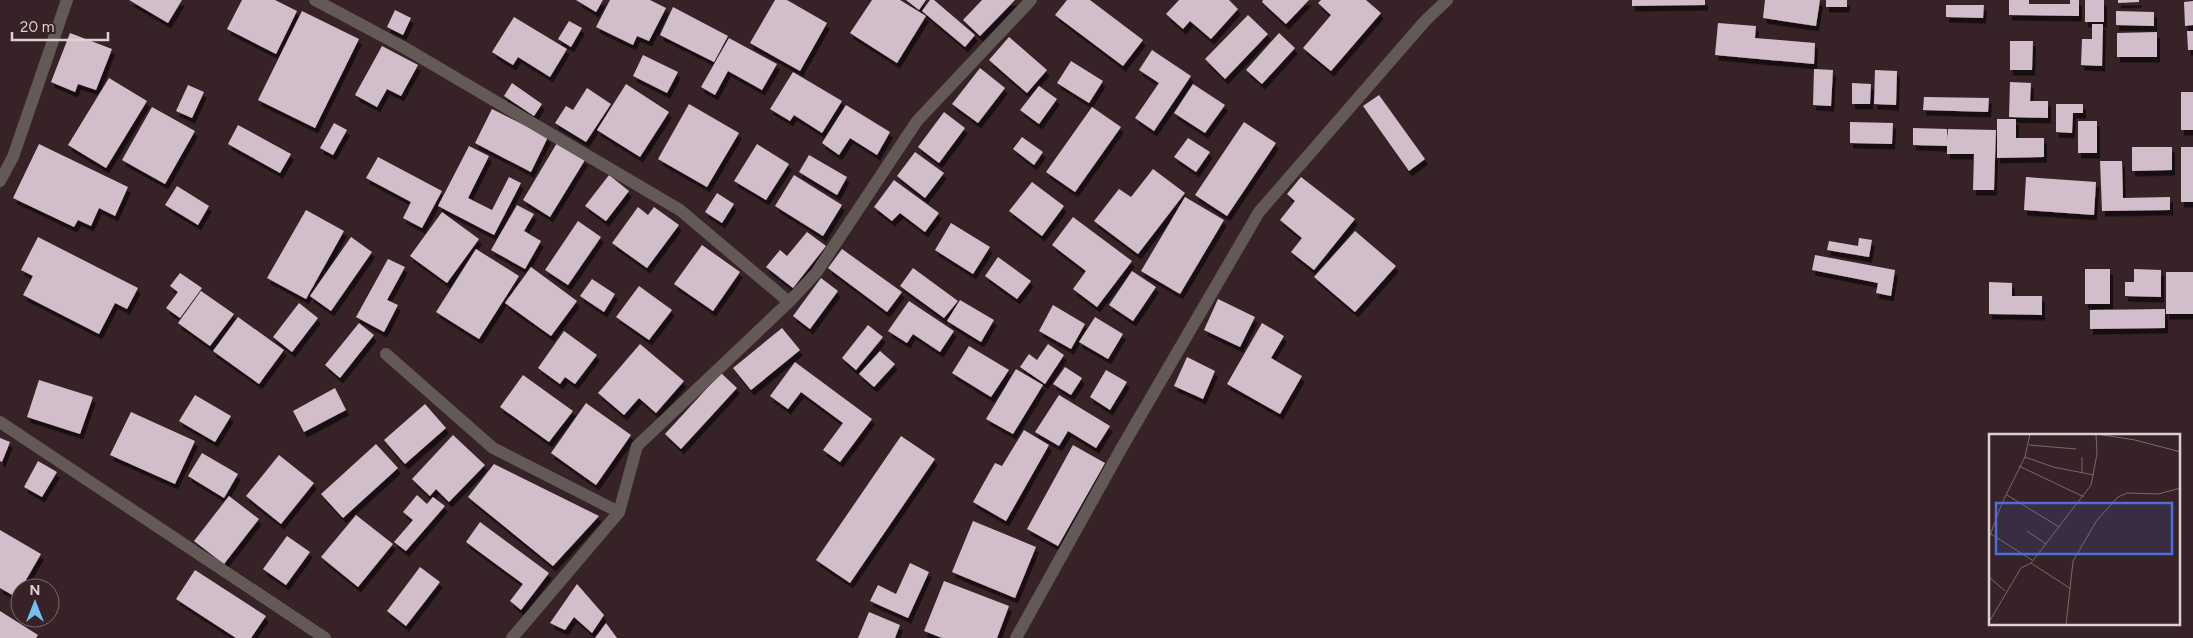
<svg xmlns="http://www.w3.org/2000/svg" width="2193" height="638" font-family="Figtree,sans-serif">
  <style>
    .building { fill: #d2bdca; filter: url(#shadow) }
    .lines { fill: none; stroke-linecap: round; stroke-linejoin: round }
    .minor { stroke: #635957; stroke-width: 12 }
    .inset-road { fill: none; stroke: #79686b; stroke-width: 1 }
    .view { fill: #4d6ed6; fill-opacity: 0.15; stroke: #4d6ed6; stroke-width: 2.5 }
    .inset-edge { fill: none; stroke: #ddcfd2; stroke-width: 2.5 }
  </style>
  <defs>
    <filter id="shadow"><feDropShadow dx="3" dy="5.5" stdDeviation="0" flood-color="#0009"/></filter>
  </defs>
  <rect width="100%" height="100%" fill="#372327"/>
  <path class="building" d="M129,0H182L168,23Z
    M242,0H275L297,11L276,54L227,29Z
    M576,0H603L596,12Z
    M610,0H650L666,8L649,41L637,36L633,45L596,27Z
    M775,0H787L827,23L800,71L750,43Z
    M872,0H900L926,16L897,63L850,33Z
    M906,0H926L919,10Z
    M930,0H934L975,35L965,47L922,11Z
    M982,0H1015L980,36L963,20Z
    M1067,0H1090L1143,40L1123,66L1055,15Z
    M1179,0H1229L1238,9L1211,39L1190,21L1183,29L1166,14Z
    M1263,0H1309L1286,24L1262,2Z
    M1321,0H1366L1381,13L1331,71L1303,48L1331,15L1318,3Z
    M1632,0H1705V5L1632,6Z
    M1765,0H1820L1816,26L1763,18Z
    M1826,0H1847V7H1826Z
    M2009,0H2029V4H2070V0H2079V16L2009,15Z
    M2085,0H2104V22H2085Z
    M2118,0H2139V2L2118,3Z
    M2193,1V25L2185,26L2184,2Z
    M1946,5H1984L1983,18L1946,17Z
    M673,7L728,36L714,62L660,35Z
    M395,10L411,18L403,35L387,27Z
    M302,11L359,39L315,128L258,100Z
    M2116,11L2154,12V26L2116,25Z
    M1248,15L1268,34L1225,79L1205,59Z
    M514,17L567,49L550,77L518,57L513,65L492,52Z
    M569,21L582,28L571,47L558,39Z
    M1718,23L1756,26L1755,38L1815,43L1814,64L1715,55Z
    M2092,24H2103L2102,66L2081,65L2082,39H2092Z
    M2187,31H2193V50H2188Z
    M2157,32V57H2117V33Z
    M70,33L112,49L96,90L78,84L75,92L51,82Z
    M1279,33L1295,48L1262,84L1246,70Z
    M1009,37L1047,70L1027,93L989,60Z
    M729,38L777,64L762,90L728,71L715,95L701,87Z
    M2010,41H2033L2032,70H2010Z
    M382,46L418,65L401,96L387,89L377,107L355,95Z
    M1152,50L1191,76L1154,131L1135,118L1159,83L1139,70Z
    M643,55L678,72L667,93L633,76Z
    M1071,61L1103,81L1089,103L1057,83Z
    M980,68L1005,88L978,123L952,104Z
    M1814,69L1833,70L1831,106L1813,105Z
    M1875,70L1897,71L1896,105L1874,104Z
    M793,72L842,101L822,133L794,115L790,121L770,109Z
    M109,78L147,101L106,168L68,145Z
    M2010,82L2031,83L2030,101H2048V118L2009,117Z
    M512,83L542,104L534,116L504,96Z
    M1852,83L1871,84L1870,104H1852Z
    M626,84L669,112L640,157L597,130Z
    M1193,84L1225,105L1205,133L1174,113Z
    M188,85L204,92L192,118L176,111Z
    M1039,86L1057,99L1039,124L1020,110Z
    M587,88L611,104L586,142L555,123L566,106L573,110Z
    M2181,92H2193V130H2181Z
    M1379,95L1425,159L1409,171L1363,106Z
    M1924,97L1989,98L1988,112L1923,110Z
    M689,104L739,133L707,187L658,159Z
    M2056,104H2083V113H2073L2072,133L2056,132Z
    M846,105L890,132L877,155L850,138L839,155L822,143Z
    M152,107L195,131L165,184L122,160Z
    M1092,107L1121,127L1075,192L1046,172Z
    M492,109L548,137L531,172L475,143Z
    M944,112L965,128L939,163L918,147Z
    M1997,119H2016V138H2044V157L1997,158Z
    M2078,121H2097V153H2078Z
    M1244,122L1276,143L1227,216L1195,195Z
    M1850,122L1893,123L1892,144L1850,143Z
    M334,123L347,130L333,155L320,148Z
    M238,125L291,154L280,173L228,144Z
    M1913,128L1947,129L1948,140V129L1996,130L1994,190H1973L1974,154H1947V146L1913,145Z
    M1022,137L1043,152L1034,165L1013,149Z
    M1188,138L1210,152L1196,172L1174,157Z
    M557,143L585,160L550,217L523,200Z
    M39,144L128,187L115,216L99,208L91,226L78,220L74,227L13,198Z
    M757,144L789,164L766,200L734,181Z
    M469,146L489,156L468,198L492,210L509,177L521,183L494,235L438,206Z
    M2132,147H2172V170L2132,171Z
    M2181,147H2193V202H2181Z
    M915,152L944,173L925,198L897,176Z
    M809,155L847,177L837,195L799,172Z
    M378,157L442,191L422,228L403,218L411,202L366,178Z
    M2100,161H2122L2123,198L2170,197V210L2102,211Z
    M1153,169L1185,193L1138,254L1094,221L1119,189L1131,197Z
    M609,175L629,191L606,221L585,206Z
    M794,175L842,205L823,236L775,206Z
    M1301,177L1355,219L1314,270L1291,252L1302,238L1280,220L1295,201L1287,194Z
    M2026,177L2096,182L2094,215L2024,210Z
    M894,180L939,213L925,232L900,213L892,221L874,207Z
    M1032,182L1064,206L1042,236L1009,211Z
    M177,186L209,206L198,225L165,205Z
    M717,193L734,204L722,223L705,212Z
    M1185,197L1224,220L1180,294L1141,271Z
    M517,205L534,214L524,231L541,241L525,269L491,250Z
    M638,207L648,215L654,207L679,225L647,268L612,243Z
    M306,210L344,231L306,299L267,278Z
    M442,212L479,239L447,283L410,256Z
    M1073,217L1132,261L1097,307L1073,289L1086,271L1052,245Z
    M578,221L601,237L568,285L545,270Z
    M951,223L990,247L973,274L935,250Z
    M1355,231L1396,266L1355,312L1314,277Z
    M807,232L826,246L793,288L766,267L780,250L787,256Z
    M38,237L138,288L127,309L115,303L99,334L23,295L33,276L21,270Z
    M351,237L372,252L331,311L310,296Z
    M1859,238L1872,240L1869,257L1827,250L1829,241L1858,246Z
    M702,245L740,272L713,311L674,284Z
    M476,249L519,276L479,339L436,312Z
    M842,249L902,292L887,312L828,268Z
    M1815,255L1895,270L1891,296L1876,293L1878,283L1812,270Z
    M998,257L1031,281L1017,299L985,276Z
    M388,259L405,267L387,300L398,305L384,332L356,317Z
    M531,267L577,301L551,336L505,303Z
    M913,268L958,301L944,318L900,286Z
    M2085,269H2110V304H2085Z
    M2134,269L2161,270V297L2125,296V282H2134Z
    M1132,271L1156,287L1133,321L1109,305Z
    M2166,272H2193V314H2166Z
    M180,273L202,288L180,318L166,308L178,292L170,286Z
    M821,278L838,291L810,329L793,316Z
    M592,279L615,294L604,312L580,296Z
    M1989,282L2012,283V296H2042V315L1989,314Z
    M639,286L672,310L649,340L616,317Z
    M201,291L234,314L210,346L178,323Z
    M1218,299L1255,317L1240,347L1204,330Z
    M960,300L994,320L981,342L947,321Z
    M909,301L954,331L940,352L913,334L907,343L888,331Z
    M299,303L318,318L292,352L273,337Z
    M1053,305L1085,324L1071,349L1039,331Z
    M2165,309V328L2090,329V310Z
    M238,317L284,350L259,384L213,351Z
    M1095,317L1123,334L1108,359L1079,342Z
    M359,323L374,335L340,378L325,365Z
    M1262,323L1284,336L1271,358L1302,376L1280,414L1227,384Z
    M868,325L883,337L856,370L842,358Z
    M782,328L800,350L751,390L733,368Z
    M564,331L597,355L575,384L565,377L560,384L538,368Z
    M640,344L684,381L656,413L639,398L624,415L598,393Z
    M1048,344L1064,355L1045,384L1020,367L1029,354L1037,360Z
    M969,346L1009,370L991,397L952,373Z
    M880,351L895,364L874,387L859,374Z
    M1187,357L1215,371L1203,399L1174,386Z
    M795,362L872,419L840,462L823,450L843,423L801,392L788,409L770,396Z
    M1065,367L1082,378L1071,395L1053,384Z
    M1016,369L1043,385L1013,434L986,419Z
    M1106,370L1127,382L1110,410L1090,397Z
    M721,373L737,388L681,449L665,434Z
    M523,375L573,411L549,442L500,407Z
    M39,380L93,397L80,434L27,417Z
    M335,388L346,410L304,432L293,411Z
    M195,395L231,416L215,442L179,421Z
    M1059,395L1110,426L1096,448L1068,431L1059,446L1035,432Z
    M586,403L631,435L596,485L551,453Z
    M425,404L446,428L405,464L384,440Z
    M131,412L195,441L175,484L110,455Z
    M1024,430L1049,445L1006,521L973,502L995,463L1002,466Z
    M453,435L485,465L449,502L436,489L430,496L412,479Z
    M901,436L935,459L850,583L816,560Z
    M0,438L10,442L2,462L0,461Z
    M376,444L398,468L343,518L321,494Z
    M1073,445L1105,463L1058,546L1027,529Z
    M202,453L238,474L224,498L188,476Z
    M279,455L314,483L281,524L246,496Z
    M38,461L57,472L42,497L24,487Z
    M494,464L599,516L553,566L468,497Z
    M417,495L427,504L433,497L445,506L406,551L394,542L413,520L403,512Z
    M229,496L259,519L224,564L194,541Z
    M356,515L393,544L358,587L321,557Z
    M973,521L1036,547L1015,598L952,572Z
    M480,522L549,573L521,610L510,601L523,584L466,542Z
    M0,530L41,554L16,597L0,588Z
    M287,536L310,552L286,585L263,569Z
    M910,563L929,572L908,618L870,601L878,585L896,594Z
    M420,567L440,582L406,626L387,611Z
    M195,570L266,616L251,638H236L176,599Z
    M944,581L1009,606L997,638H942L924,631Z
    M577,584L604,615L592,633L574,617L565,630L550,623Z
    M0,611L38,635L36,638H0Z
    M869,612L900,625L895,638H858Z
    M606,623L617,638H595Z"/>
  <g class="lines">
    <path class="minor" d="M315,0L405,48L680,210L789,302
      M0,181L13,157L67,0
      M386,354L493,448L619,512
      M0,422L325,638
      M512,638L619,512L637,446L789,302L816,273L917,121L1031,0
      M1016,638L1121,449L1259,212L1425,21L1447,0"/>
  </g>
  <g transform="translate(1989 434)">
    <rect width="191" height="191" fill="#372327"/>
    <path class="inset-road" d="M108,0L146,6L192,18M40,11L87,15M36,23L64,33L105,41M30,32L95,63M93,39V23M18,61L70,93M38,97L57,110M2,100L43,126M0,104L13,69L36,23L41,0M42,129L82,155M0,143L16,157M0,188L32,134L42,129L102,51L108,20L107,0M77,191L84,127L108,86L129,63L138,59L169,60L192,54"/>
    <path class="view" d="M7,69H183V120H7Z"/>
    <rect width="191" height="191" class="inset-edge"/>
  </g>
  <g transform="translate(35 603)"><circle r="24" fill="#372327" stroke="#79686b"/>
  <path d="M0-4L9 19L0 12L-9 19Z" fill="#74c0f6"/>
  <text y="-8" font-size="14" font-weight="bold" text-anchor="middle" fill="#ddcfd2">N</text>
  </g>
  <path d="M12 32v8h96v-8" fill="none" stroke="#ddcfd2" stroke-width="2.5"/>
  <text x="20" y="32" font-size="15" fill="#ddcfd2" stroke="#372327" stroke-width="4" paint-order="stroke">20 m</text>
</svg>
